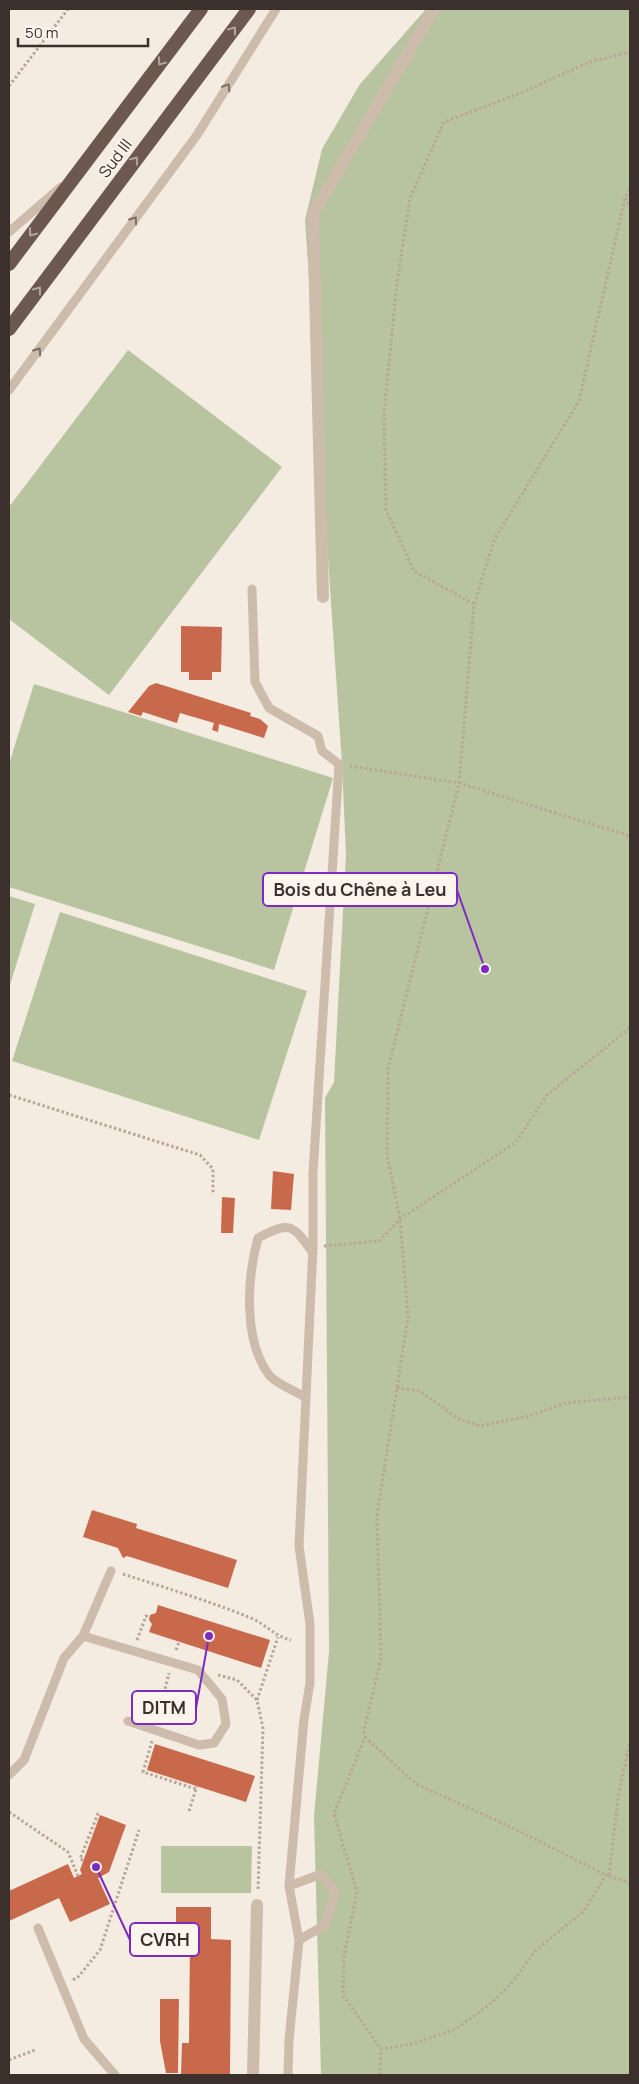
<svg xmlns="http://www.w3.org/2000/svg" width="639" height="2084" font-family="Manrope,sans-serif">
  <style>
    .green { fill: #b8c4a0 }
    .building { fill: #c8694b }
    .lines { fill: none; stroke-linecap: round; stroke-linejoin: round }
    .path { stroke: #b9a596; stroke-width: 3; stroke-dasharray: 2.5 2.5; stroke-linecap: butt }
    .service { stroke: #cdbbac; stroke-width: 9 }
    .minor { stroke: #cdbbac; stroke-width: 12 }
    .trunk { stroke: #6c584f; stroke-width: 14 }
    .oneway { stroke: #b4a69e }
    .oneway2 { stroke: #7d6f65 }
    .labels { text-anchor: middle; dominant-baseline: central; stroke-width: 4; stroke-linejoin: round; paint-order: stroke }
    .street-label { font-size: 16px; fill: #3b302b; stroke: #fbf5ee }
    .leader { fill: none; stroke: #7b2cbf; stroke-width: 2 }
    .callout-dot { fill: #7b2cbf; stroke: #fbf5ee; stroke-width: 2 }
    .callout { fill: #fbf5ee; stroke: #7b2cbf; stroke-width: 2 }
    .callout-label { font-size: 18px; text-anchor: middle; font-weight: bold; fill: #3b302b }
  </style>
  <rect width="100%" height="100%" fill="#f4ebe1"/>
  <path class="green" d="M426,9H630V2075H321L314,1816L329,1652L325,1098L334,1082L346,855L342,764L305,220L322,149L360,84Z
    M128,350L282,467L109,695L9,619V507Z
    M34,684L333,778L274,970L9,887V764Z
    M9,896L35,904L9,988Z
    M60,912L307,991L259,1140L12,1061Z
    M161,1846H252L251,1893H161Z"/>
  <path class="building" d="M181,626L222,627L221,672H212V680H189V672H181Z
    M156,683L251,713L250,716L260,719L268,726L264,738L219,724L218,732L212,730L214,723L180,713L177,723L143,712L141,716L128,712L149,686Z
    M273,1171L294,1174L291,1210L271,1209Z
    M222,1197L235,1198L233,1233H221Z
    M92,1510L137,1524L136,1528L237,1560L228,1588L127,1556L123,1558L118,1548L83,1537Z
    M158,1605L270,1640L261,1668L149,1632L152,1624L149,1620L150,1615L156,1613Z
    M155,1744L255,1776L246,1802L147,1770Z
    M100,1815L126,1825L109,1872L98,1878L110,1904L70,1922L59,1898L9,1921V1891L68,1864L74,1878L82,1874L80,1870Z
    M176,1907H211V1939L231,1940L230,2075H181L182,2043H189L190,1939H176Z
    M160,1999H179L178,2073H166L160,2041Z"/>
  <g class="lines">
    <path class="path" d="M9,86L68,9
      M630,190L625,198L579,401L494,540L474,605L459,783L388,1069L387,1155L400,1219L408,1317L377,1515L381,1659L364,1730L365,1737L334,1814L357,1892L344,1956L343,1995L381,2049L412,2044L456,2029L489,2005L510,1985L537,1949L583,1912L606,1875L609,1876L619,1790L630,1743
      M625,198L630,206
      M474,604L414,571L386,510L384,414L397,283L410,198L444,122L518,94L590,62L630,52
      M350,766L459,783L630,836
      M9,1095L200,1155L213,1169V1195
      M324,1246L379,1241L400,1219L516,1142L547,1095L630,1028
      M397,1388L420,1391L457,1418L480,1426L529,1416L566,1403L630,1397
      M123,1574C166,1588 209,1601 251,1618C267,1625 274,1636 291,1640
      M137,1640L146,1616L149,1618
      M176,1650L179,1642
      M218,1675L237,1680L257,1700L263,1728L258,1891
      M257,1700L278,1637
      M158,1718L169,1673
      M365,1737L416,1784L515,1829L606,1875
      M152,1741L143,1772L196,1789
      M189,1811L197,1786
      M9,1812L68,1852L78,1876
      M83,1860L80,1859L99,1811
      M609,1876L630,1883
      M73,1980L79,1976L100,1950L139,1830
      M9,2060L35,2050
      M380,2075L381,2049"/>
    <path class="service" d="M9,232L61,187
      M9,390L197,135L276,9
      M252,589L255,682L269,708L318,736L322,751L339,764L313,1173V1247L299,1546L310,1624V1683L304,1719L289,1886L299,1940L289,2040L288,2075
      M305,1397C297,1392 275,1383 269,1375C243,1340 247,1278 258,1238C291,1220 293,1225 313,1253
      M83,1636L198,1670L222,1699L226,1724L214,1743L199,1745L128,1721
      M9,1775L24,1760L64,1658L83,1636L111,1571
      M289,1886L321,1874L335,1893L325,1925L299,1940
      M38,1928L84,2039L115,2075"/>
    <path class="minor" d="M323,597L313,214L434,9
      M253,2075L257,1905"/>
    <path class="trunk" d="M9,264L201,9
      M9,329L249,9"/>
  </g>
  <defs><path id="oneway-chevron" d="M-2-3.5L2.5 0L-2 3.5" fill="none" stroke-width="1.6" stroke-linecap="round" stroke-linejoin="round" transform="scale(1.25)"/></defs>
  <g class="oneway">
    <use href="#oneway-chevron" transform="translate(233 30) rotate(-53)"/>
    <use href="#oneway-chevron" transform="translate(161 62) rotate(127)"/>
    <use href="#oneway-chevron" transform="translate(135 160) rotate(-53)"/>
    <use href="#oneway-chevron" transform="translate(32 233) rotate(127)"/>
    <use href="#oneway-chevron" transform="translate(38 290) rotate(-53)"/>
  </g>
  <g class="oneway2">
    <use href="#oneway-chevron" transform="translate(227 87) rotate(-58)"/>
    <use href="#oneway-chevron" transform="translate(134 220) rotate(-54)"/>
    <use href="#oneway-chevron" transform="translate(38 351) rotate(-54)"/>
  </g>
  <g class="labels">
    <g class="street-label">
      <text transform="translate(115 158) rotate(-53)">Sud III</text>
    </g>
  </g>
  <path class="leader" d="M485 969L457 890M209 1636L196 1708M96 1867L130 1940"/>
  <g class="callout-dot">
    <circle cx="485" cy="969" r="5"/>
    <circle cx="209" cy="1636" r="5"/>
    <circle cx="96" cy="1867" r="5"/>
  </g>
  <g class="callout">
    <rect x="263" y="873" width="194" height="33" rx="5"/>
    <rect x="132" y="1691" width="64" height="33" rx="5"/>
    <rect x="130" y="1923" width="69" height="33" rx="5"/>
  </g>
  <g class="callout-label">
    <text x="360" y="896">Bois du Chêne à Leu</text>
    <text x="164" y="1714">DITM</text>
    <text x="165" y="1946">CVRH</text>
  </g>
  <rect width="639" height="2084" fill="none" stroke="#3b302b" stroke-width="20"/>
  <path d="M18 38v8h130v-8" fill="none" stroke="#3b302b" stroke-width="2.5"/>
  <text x="25" y="38" font-size="15" fill="#3b302b" stroke="#fbf5ee" stroke-width="4" paint-order="stroke">50 m</text>
</svg>
